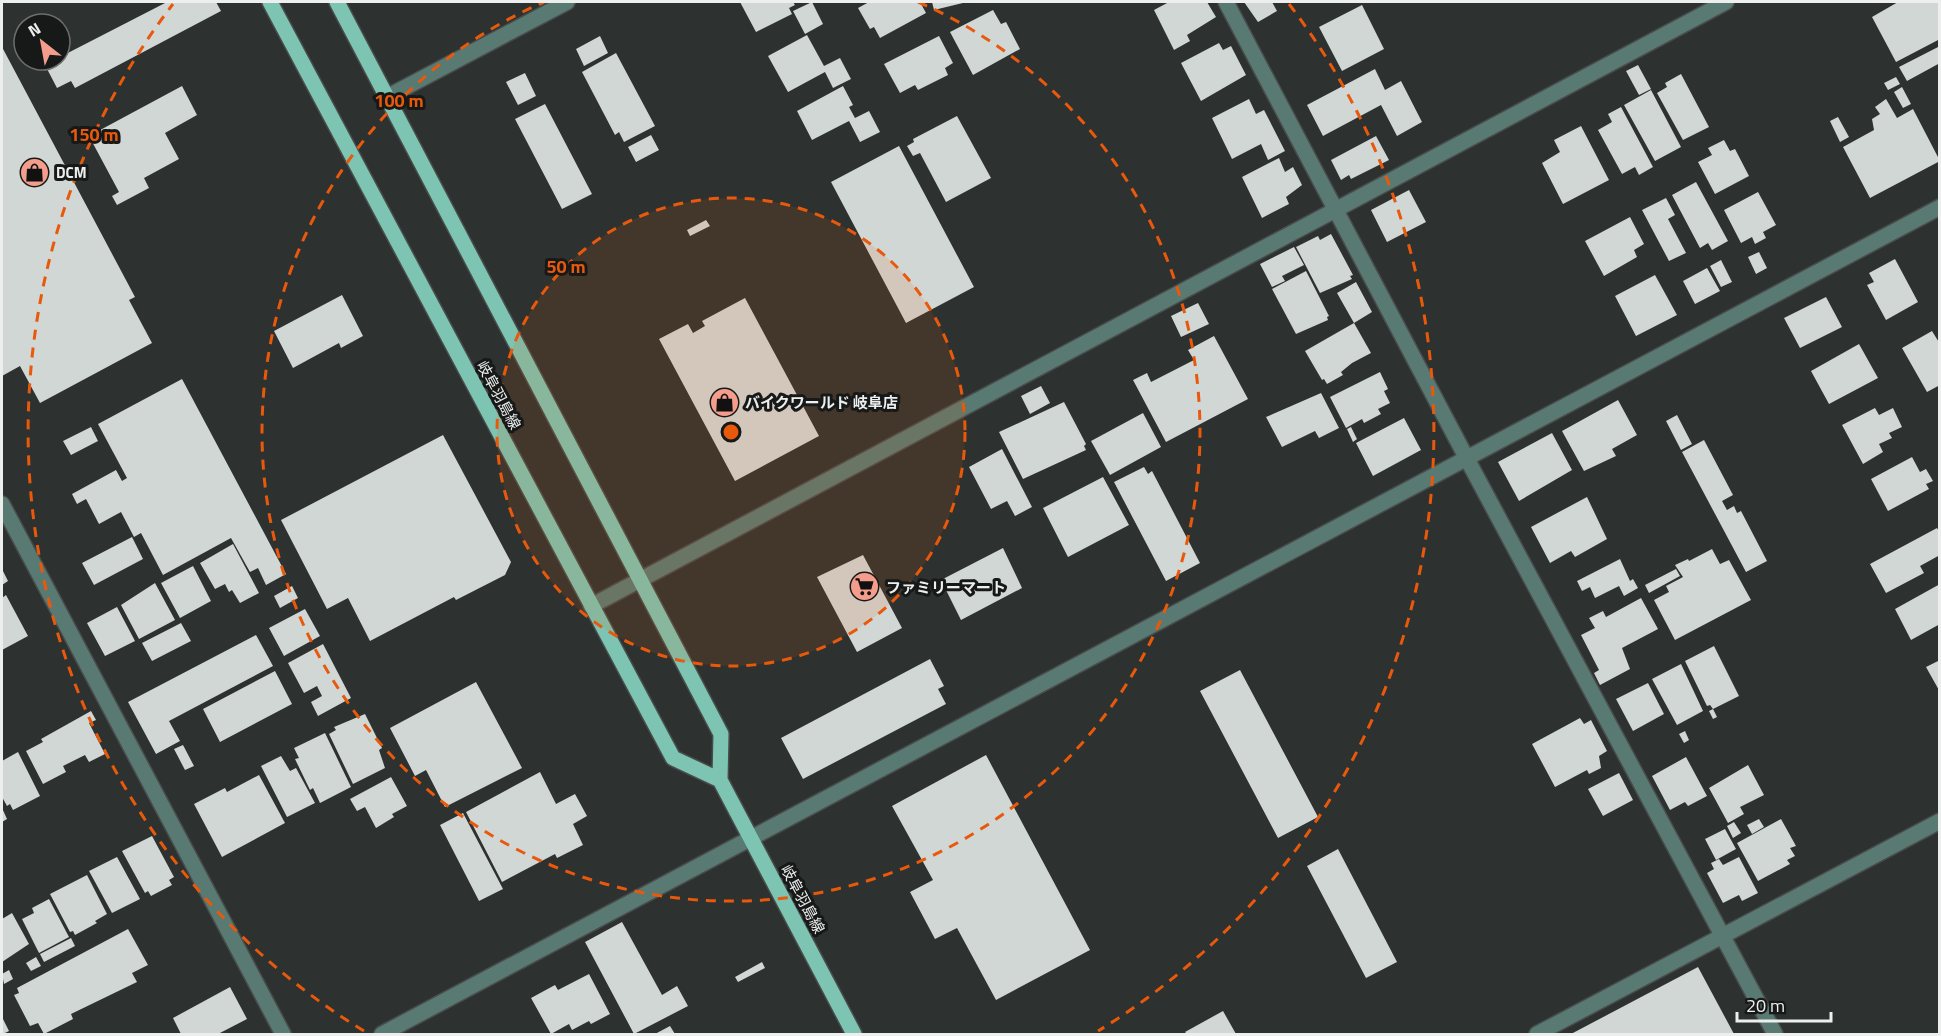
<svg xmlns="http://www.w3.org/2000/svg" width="1941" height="1036" font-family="'Titillium Web','Noto Sans JP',sans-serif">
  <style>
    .building { fill: #d1d7d5 }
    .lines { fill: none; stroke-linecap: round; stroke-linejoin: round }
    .minor-casing { stroke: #484c4b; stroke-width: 18 }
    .major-casing { stroke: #484c4b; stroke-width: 18 }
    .minor { stroke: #597a72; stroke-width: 15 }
    .major { stroke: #7dc4b2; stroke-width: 15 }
    .ring { fill: none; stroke: #e8590c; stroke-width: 3; stroke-dasharray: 10 8 }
    .labels { text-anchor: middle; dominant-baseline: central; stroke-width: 6; stroke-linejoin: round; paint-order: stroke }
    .poi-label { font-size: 15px; font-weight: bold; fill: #ecefee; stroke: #161918; text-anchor: start }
    .street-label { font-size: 15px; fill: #ecefee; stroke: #161918 }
    .centre { fill: #e8590c; stroke: #161918; stroke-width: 3 }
    .ring-label { font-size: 18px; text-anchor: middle; font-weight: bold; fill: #e8590c; stroke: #161918; stroke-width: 6; stroke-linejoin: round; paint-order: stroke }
  </style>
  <rect width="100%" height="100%" fill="#2d3130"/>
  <path class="building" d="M167,2H216L221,11L75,88L71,81L57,88L45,65L60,60V57Z
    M740,2H793L795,5L789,8L792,14L756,32Z
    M812,2L823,24L805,34L793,11Z
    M869,2H920L926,13L880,38L874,27L870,29L858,8Z
    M932,2H967L934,10Z
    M1169,2H1207L1216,17L1187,35L1190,41L1174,50L1154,10Z
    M1244,2H1272L1277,11L1258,22Z
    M1898,2H1940V39L1896,62L1872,17Z
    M1362,5L1384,49L1342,71L1319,27Z
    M993,10L1001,24L1006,22L1020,49L973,75L950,32Z
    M807,35L824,66L840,58L851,79L833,88L825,72L788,92L768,56Z
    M600,36L608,53L584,66L576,49Z
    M939,36L953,63L945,68L948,75L918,90L915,85L900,93L884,64Z
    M1219,43L1223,50L1231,46L1246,75L1201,101L1181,63Z
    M1940,46V63L1907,81L1899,67Z
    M2,47L135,297L129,300L152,343L40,403L20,366L2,376Z
    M616,53L655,126L624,142L619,132L615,135L582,72Z
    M1638,65L1651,89L1639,95L1626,71Z
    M1375,69L1385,90L1401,81L1422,122L1397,136L1381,105L1323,136L1307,105Z
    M525,73L536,96L518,105L506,82Z
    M1681,74L1709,127L1683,140L1657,93L1667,87L1665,83Z
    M1896,77L1900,84L1888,90L1884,83Z
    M182,86L197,115L165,133L179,159L144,178L149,188L117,205L112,196L119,192L89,136Z
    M843,86L853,105L849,107L855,118L869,111L880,132L860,142L849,121L812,140L797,111Z
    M1902,87L1911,104L1903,108L1894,92Z
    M1651,90L1681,147L1655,161L1624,105Z
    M1249,99L1256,114L1264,110L1285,151L1268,160L1261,144L1232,159L1212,118Z
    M1886,99L1897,118L1913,109L1940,161L1870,198L1843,147L1874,130L1872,119L1880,114L1875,107Z
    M545,104L592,194L562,209L515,119Z
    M1621,107L1653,167L1639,175L1635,167L1622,174L1598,130L1612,122L1608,114Z
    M957,116L991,178L946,202L920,153L913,156L907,146L914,142L913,139Z
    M1838,117L1849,137L1840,142L1830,121Z
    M1581,126L1609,180L1563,204L1542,163L1560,152L1554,140Z
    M651,135L659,150L636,162L628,147Z
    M1376,136L1389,160L1351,179L1349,175L1341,180L1331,160Z
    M1724,140L1730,151L1735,149L1749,176L1715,194L1698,162L1712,155L1708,148Z
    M899,146L974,287L906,323L831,182Z
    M1279,158L1285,172L1293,167L1302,185L1286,197L1289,204L1262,218L1242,177Z
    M1696,182L1728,241L1712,250L1708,243L1700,248L1672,195Z
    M1409,190L1426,222L1387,242L1371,210Z
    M1758,192L1776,225L1763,232L1766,238L1755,244L1752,237L1741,243L1724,210Z
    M1666,198L1675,215L1668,219L1686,253L1669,261L1642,210Z
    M1630,217L1644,244L1634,250L1637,257L1604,276L1585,241Z
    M706,220L710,226L690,236L687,230Z
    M1331,234L1353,275L1350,276L1352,279L1320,293L1296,247L1318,236L1320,240Z
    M1294,247L1304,265L1282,276L1285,281L1272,287L1260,264Z
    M1759,252L1767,268L1756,274L1748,257Z
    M1895,259L1918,302L1886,320L1867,285L1874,282L1869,273Z
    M1721,260L1732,282L1721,287L1710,266Z
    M1707,268L1720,291L1695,304L1683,281Z
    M1306,271L1329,316L1327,317L1328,320L1296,334L1272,289Z
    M1655,275L1677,315L1636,336L1615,296Z
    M1356,282L1372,312L1354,323L1337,293Z
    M342,295L363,336L341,348L339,343L293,368L274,331Z
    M1826,297L1842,327L1800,348L1784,318Z
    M745,298L819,436L735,481L659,339L688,324L693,333L705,326L702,321Z
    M1198,303L1209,324L1181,337L1171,316Z
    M1354,323L1371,353L1352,363L1341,372L1343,375L1327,384L1324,379L1322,380L1305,351Z
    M1932,331L1940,344V385L1927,392L1902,348Z
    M1214,336L1248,399L1166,442L1133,380L1147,373L1151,382L1194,360L1188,350Z
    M1859,344L1878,378L1829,404L1811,371Z
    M1380,372L1388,389L1384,391L1390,403L1378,409L1381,414L1364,423L1362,419L1346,428L1330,397Z
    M182,379L286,574L266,585L258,568L250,572L231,538L163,575L141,533L134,537L121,512L99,524L86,499L77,504L72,494L116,470L122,481L127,478L98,424Z
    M1041,386L1050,403L1030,414L1021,396Z
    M1321,393L1339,428L1319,438L1315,431L1282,447L1266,417Z
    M1618,400L1637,435L1612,449L1616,456L1584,471L1562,431Z
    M1064,402L1086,444L1084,446L1086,450L1023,479L999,432Z
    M1875,408L1879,415L1893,408L1902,427L1889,433L1892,438L1879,444L1883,452L1863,464L1842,425Z
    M1143,413L1161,447L1110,475L1091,441Z
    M1677,415L1692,444L1681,450L1666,421Z
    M1404,418L1421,450L1373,476L1356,443Z
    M91,427L98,441L71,455L63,441Z
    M1351,427L1357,439L1353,442L1347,429Z
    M1552,433L1572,470L1519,501L1498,462Z
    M443,435L511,562L505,575L456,600L454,597L370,641L348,598L327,609L281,520Z
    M1704,440L1733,495L1722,501L1727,510L1734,506L1737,513L1741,511L1767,561L1746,572L1682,452Z
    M1002,449L1032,507L1015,516L1007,501L991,509L969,467Z
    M1912,457L1920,472L1926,469L1933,481L1926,484L1929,489L1888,511L1871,479Z
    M1144,467L1148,474L1152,471L1200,563L1166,581L1114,482Z
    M1103,477L1129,525L1068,557L1043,508Z
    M1587,497L1607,539L1575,557L1571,551L1550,563L1531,527Z
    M1937,528L1940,533V555L1920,566L1924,573L1886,593L1870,564Z
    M132,537L143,559L94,585L82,563Z
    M233,544L259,593L240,603L232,590L229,592L225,584L215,589L200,563Z
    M1003,548L1022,588L961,620L941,580Z
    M1712,549L1720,564L1729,560L1751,600L1675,640L1654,600L1669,592L1666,586L1683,577L1675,565L1688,559L1689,561Z
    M863,555L902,628L857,652L817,577Z
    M1620,559L1630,581L1633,579L1638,588L1624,596L1619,586L1595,598L1590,587L1582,591L1577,581Z
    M193,566L211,601L180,618L161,583Z
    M2,569L8,581L2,585Z
    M1676,569L1680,576L1649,593L1645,585Z
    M155,583L175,620L139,639L121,605Z
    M1940,584V624L1911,640L1895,609Z
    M292,586L298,598L280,608L274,596Z
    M6,595L28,636L2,650V598Z
    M1641,598L1658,629L1622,648L1630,669L1600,685L1594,673L1599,670L1581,635L1595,628L1589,618L1603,611L1606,617Z
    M117,607L135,641L105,656L87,623Z
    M305,609L320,636L284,656L269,628Z
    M181,623L191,641L152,661L142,643Z
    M256,635L273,666L169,721L180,741L156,754L128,702Z
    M323,644L351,698L318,716L311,702L322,696L317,686L304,693L288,663Z
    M1714,646L1739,696L1713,709L1710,705L1707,706L1685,661Z
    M930,659L944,686L938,689L946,704L803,779L781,738Z
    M1940,660V692L1926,667Z
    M1681,664L1703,711L1677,725L1652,679Z
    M1240,670L1318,817L1278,838L1200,691Z
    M275,671L292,704L220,742L203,709Z
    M476,682L522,768L445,807L426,770L415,776L390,728Z
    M1648,683L1664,714L1633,731L1616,699Z
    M1713,709L1717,717L1713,719L1709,711Z
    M91,711L96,720L89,723L105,754L89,762L85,755L63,766L66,772L43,784L26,751L43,742L41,739Z
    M365,714L382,748L379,750L385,768L353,784L329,734L336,730L334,727Z
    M1580,718L1584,724L1591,720L1607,751L1599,756L1601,768L1589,774L1587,770L1555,787L1532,744Z
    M1685,731L1689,740L1684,743L1679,734Z
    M325,733L351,787L320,803L313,788L310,790L295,759L299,758L294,748Z
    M183,745L194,766L185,770L174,749Z
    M18,752L40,796L13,810L10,804L7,806L2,797V761Z
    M986,755L1090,950L996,1000L957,928L935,939L910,892L933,880L892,806Z
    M281,756L290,771L296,768L315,803L287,817L261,766Z
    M1686,757L1707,796L1688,806L1685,802L1670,810L1652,776Z
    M1748,765L1764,795L1740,807L1744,814L1728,823L1709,788Z
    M540,772L556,804L575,794L587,816L573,824L583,845L557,858L555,854L502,882L466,812Z
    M1619,773L1633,800L1603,816L1588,789Z
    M259,775L285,823L222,857L194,804L225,788L227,792Z
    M391,777L407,806L392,814L394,817L376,828L365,807L357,811L350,799Z
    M2,808L7,819L2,822Z
    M463,813L503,889L479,901L440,825Z
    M1759,819L1764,827L1752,834L1747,825Z
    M1781,819L1796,846L1790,848L1795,856L1787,860L1790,864L1758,881L1737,843Z
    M1734,822L1741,833L1733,838L1727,826Z
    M1725,829L1736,849L1716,860L1705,839Z
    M152,836L174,877L169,880L172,885L151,896L148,891L145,893L122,851Z
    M1338,849L1397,962L1366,978L1307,866Z
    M117,857L140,899L112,913L89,871Z
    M1739,857L1758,893L1742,901L1739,895L1723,903L1707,873L1714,869L1711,863L1719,859L1723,865Z
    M87,875L107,914L95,921L97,923L75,935L73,931L70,932L50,894Z
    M49,899L69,937L39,953L22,919L34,913L32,908Z
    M12,913L29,944L2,962V919Z
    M622,922L662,995L677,986L688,1006L634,1034L585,942Z
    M128,929L148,965L132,973L137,982L71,1014L73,1019L44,1034L38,1023L30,1026L14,995L19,993L17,988Z
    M71,938L75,946L44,962L40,954Z
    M36,957L41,966L31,971L26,963Z
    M762,962L765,968L738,982L735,977Z
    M1698,967L1734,1034H1571Z
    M9,970L13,979L4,984L2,974Z
    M589,974L610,1014L591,1024L589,1021L572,1030L569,1024L551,1034L531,998L555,985L558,990Z
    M230,987L247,1019L218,1034H181L173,1018Z
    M1223,1011L1236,1034H1187L1185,1032Z
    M2,1017L9,1031L3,1034H2Z
    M670,1026L675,1034H655Z"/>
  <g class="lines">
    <defs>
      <path id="minor" d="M1226,2L1466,457L1775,1034
        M387,97L567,2
        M2,504L283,1034
        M591,606L1726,2
        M382,1034C903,761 1420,481 1940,207
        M1537,1034L1940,821"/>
      <path id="major" d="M270,2L673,758L720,780
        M337,2L721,734L720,780L854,1034"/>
    </defs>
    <use href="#minor" class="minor-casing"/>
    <use href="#major" class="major-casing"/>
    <use href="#minor" class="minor"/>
    <use href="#major" class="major"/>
  </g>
  <circle cx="731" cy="432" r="234" fill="#e8590c" fill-opacity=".12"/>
  <g class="ring">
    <circle cx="731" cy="432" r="234"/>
    <path d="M918 2A469 469 0 1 1 544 2"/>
    <path d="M364 1031A703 703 0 0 1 173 4M1289 4A703 703 0 0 1 1098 1031"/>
  </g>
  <defs>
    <symbol id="shop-disc" viewBox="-11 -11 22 22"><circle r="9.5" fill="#f49d8c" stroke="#161918"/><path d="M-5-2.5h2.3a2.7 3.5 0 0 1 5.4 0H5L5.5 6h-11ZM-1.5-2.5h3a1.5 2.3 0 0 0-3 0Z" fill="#111"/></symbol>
    <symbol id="supermarket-disc" viewBox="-11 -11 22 22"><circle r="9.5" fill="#f49d8c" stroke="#161918"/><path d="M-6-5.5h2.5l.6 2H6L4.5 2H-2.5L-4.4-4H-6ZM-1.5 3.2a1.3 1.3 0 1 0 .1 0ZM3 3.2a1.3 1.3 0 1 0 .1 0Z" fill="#111"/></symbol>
  </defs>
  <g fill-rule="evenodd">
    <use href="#shop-disc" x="18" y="156" width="33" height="33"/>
    <use href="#shop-disc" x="708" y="386" width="33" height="33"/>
    <use href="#supermarket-disc" x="848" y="570" width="33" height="33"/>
  </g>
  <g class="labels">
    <g class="poi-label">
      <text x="56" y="172">DCM</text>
      <text x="745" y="402">バイクワールド 岐阜店</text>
      <text x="886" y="587">ファミリーマート</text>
    </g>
    <g class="street-label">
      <text transform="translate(499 395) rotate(62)">岐阜羽島線</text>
      <text transform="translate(803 899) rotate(62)">岐阜羽島線</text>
    </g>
  </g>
  <circle cx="731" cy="432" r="9" class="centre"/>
  <g class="ring-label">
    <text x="399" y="107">100 m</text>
    <text x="94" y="141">150 m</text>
    <text x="566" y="273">50 m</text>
  </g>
  <rect width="1941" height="1036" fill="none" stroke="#ecefee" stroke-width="6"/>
  <g transform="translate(42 42) rotate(329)"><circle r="28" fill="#161918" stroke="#6c6f6e" stroke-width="1.5"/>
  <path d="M0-4.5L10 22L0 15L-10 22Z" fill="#f49d8c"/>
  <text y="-9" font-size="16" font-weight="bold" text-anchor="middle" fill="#ecefee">N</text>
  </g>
  <path d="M1737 1012v9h94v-9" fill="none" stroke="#ecefee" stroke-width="3"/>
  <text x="1746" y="1012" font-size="18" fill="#ecefee" stroke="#161918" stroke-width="4.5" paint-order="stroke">20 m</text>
</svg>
